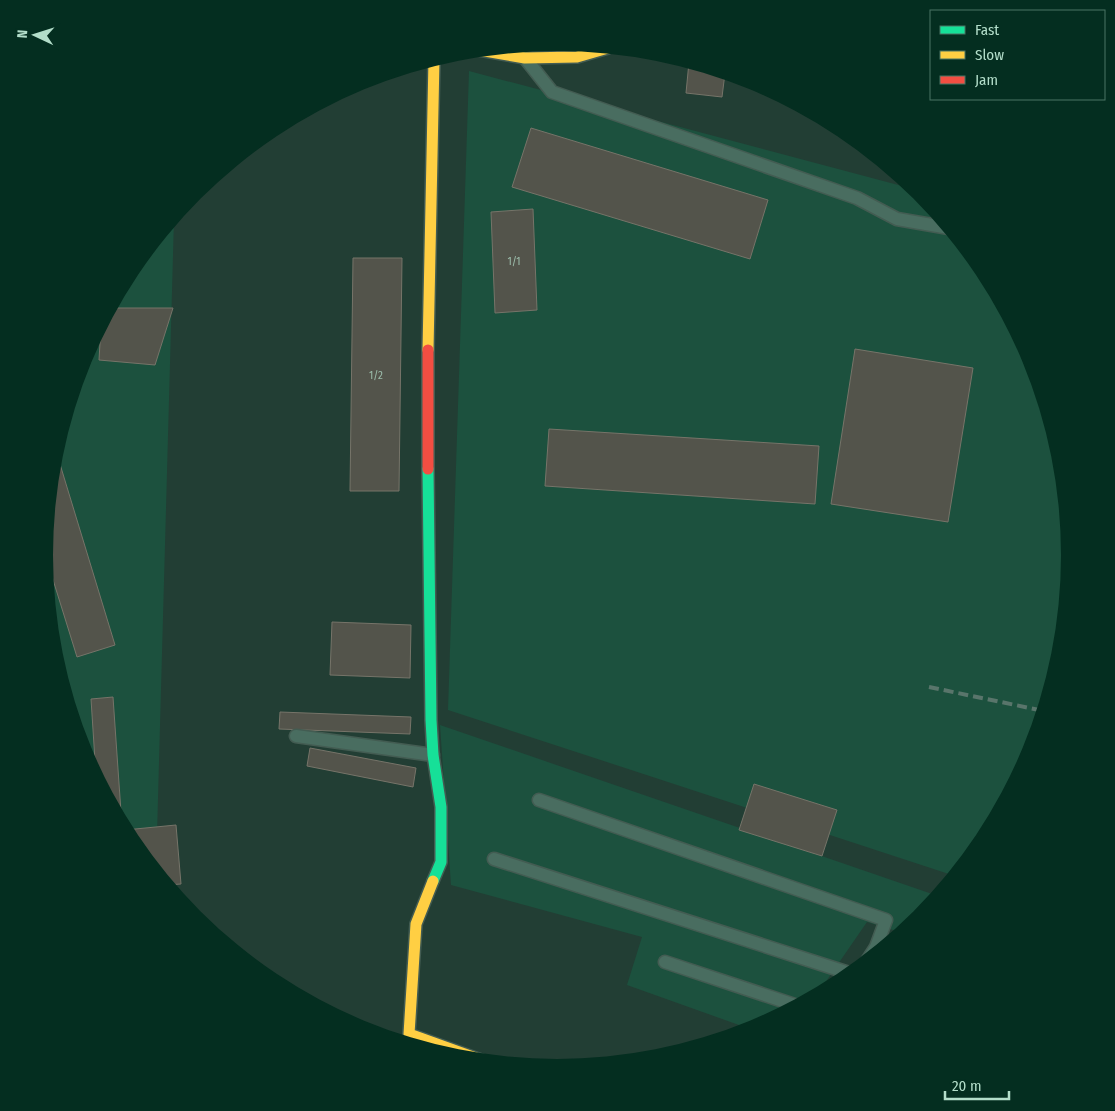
<svg xmlns="http://www.w3.org/2000/svg" width="1115" height="1111" font-family="'Fira Sans Condensed',sans-serif">
  <style>
    .built { fill: #1c513e }
    .building { fill: #53544b; stroke: #767469 }
    .lines { fill: none; stroke-linecap: round; stroke-linejoin: round }
    .lane-casing { stroke: #435c52; stroke-width: 15 }
    .fast-casing { stroke: #435c52; stroke-width: 14 }
    .slow-casing { stroke: #435c52; stroke-width: 14 }
    .jam-casing { stroke: #435c52; stroke-width: 14 }
    .lane { stroke: #496d60; stroke-width: 12 }
    .fast { stroke: #16e098; stroke-width: 11 }
    .slow { stroke: #ffcf43; stroke-width: 11 }
    .jam { stroke: #f24e42; stroke-width: 11 }
    .rail { stroke: #59756b; stroke-width: 4; stroke-dasharray: 10 5; stroke-linecap: butt }
    .labels { text-anchor: middle; dominant-baseline: central; stroke-width: 4.5; stroke-linejoin: round; paint-order: stroke }
    .number-label { font-size: 11px; fill: #9bbcaa }
  </style>
  <rect width="100%" height="100%" fill="#223e34"/>
  <path class="built" d="M469,71L917,190L984,271L1032,359L1061,456L1070,556L1061,656L1031,752L984,841L955,876L448,710Z
    M174,219L156,871L131,840L83,752L54,655L45,555L54,455L84,359L131,270Z
    M440,725L938,896L920,918L903,933L867,922L816,996L753,1030L627,985L642,937L451,885Z"/>
  <path class="building" d="M689,62L725,73L722,97L686,93Z
    M531,128L768,200L750,259L512,187Z
    M533,209L537,310L495,313L491,212Z
    M353,258H402L399,491H350Z
    M111,308H173L155,365L99,360L101,326Z
    M855,349L973,368L948,522L831,504Z
    M549,429L819,446L815,504L545,486Z
    M56,451L115,645L77,657L45,554Z
    M332,622L411,625L410,678L330,675Z
    M113,697L121,812H116L96,776L91,699Z
    M280,712L411,717L410,734L279,729Z
    M310,748L416,768L413,787L307,766Z
    M754,784L837,810L822,856L739,830Z
    M176,825L181,884L167,885L131,840L125,830Z"/>
  <g class="lines">
    <defs>
      <path id="lane" d="M525,58L552,92L857,198L897,219L949,228
        M296,736L433,755
        M539,800L886,920L876,947L883,949
        M494,859L852,974
        M665,962L798,1006
        M865,964L876,947"/>
      <path id="fast" d="M428,469L431,720L433,755L441,807V862L433,881"/>
      <path id="slow" d="M479,50L525,58L577,57L608,48
        M428,350L434,59
        M433,881L416,924L409,1034L484,1061"/>
      <path id="jam" d="M428,469V350"/>
    </defs>
    <use href="#lane" class="lane-casing"/>
    <use href="#fast" class="fast-casing"/>
    <use href="#slow" class="slow-casing"/>
    <use href="#jam" class="jam-casing"/>
    <use href="#lane" class="lane"/>
    <use href="#fast" class="fast"/>
    <use href="#slow" class="slow"/>
    <use href="#jam" class="jam"/>
    <path class="rail" d="M929,687L1044,711"/>
  </g>
  <g class="labels">
    <g class="number-label">
      <text x="514" y="261">1/1</text>
      <text x="376" y="375">1/2</text>
    </g>
  </g>
  <path d="M0 0H1115V1111H0ZM53 555a504 504 0 1 1 1008 0a504 504 0 1 1-1008 0Z" fill="#042e20" fill-rule="evenodd"/>
  <rect x="930" y="10" width="175" height="90" fill="#042e20" stroke="#4a7464"/>
  <rect x="940" y="26" width="25" height="8" fill="#16e098" stroke="#4a7464"/>
  <text x="975" y="35" font-size="15" fill="#b3deca">Fast</text>
  <rect x="940" y="51" width="25" height="8" fill="#ffcf43" stroke="#4a7464"/>
  <text x="975" y="60" font-size="15" fill="#b3deca">Slow</text>
  <rect x="940" y="76" width="25" height="8" fill="#f24e42" stroke="#4a7464"/>
  <text x="975" y="85" font-size="15" fill="#b3deca">Jam</text>
  <g transform="translate(35 35) rotate(274)" stroke="#042e20" stroke-width="4" paint-order="stroke">
  <path d="M0-4L9 19L0 12L-9 19Z" fill="#b3deca"/>
  <text y="-8" font-size="14" font-weight="bold" text-anchor="middle" fill="#b3deca">N</text>
  </g>
  <path d="M945 1091v8h64v-8" fill="none" stroke="#b3deca" stroke-width="2.5"/>
  <text x="952" y="1091" font-size="15" fill="#b3deca" stroke="#042e20" stroke-width="4" paint-order="stroke">20 m</text>
</svg>
